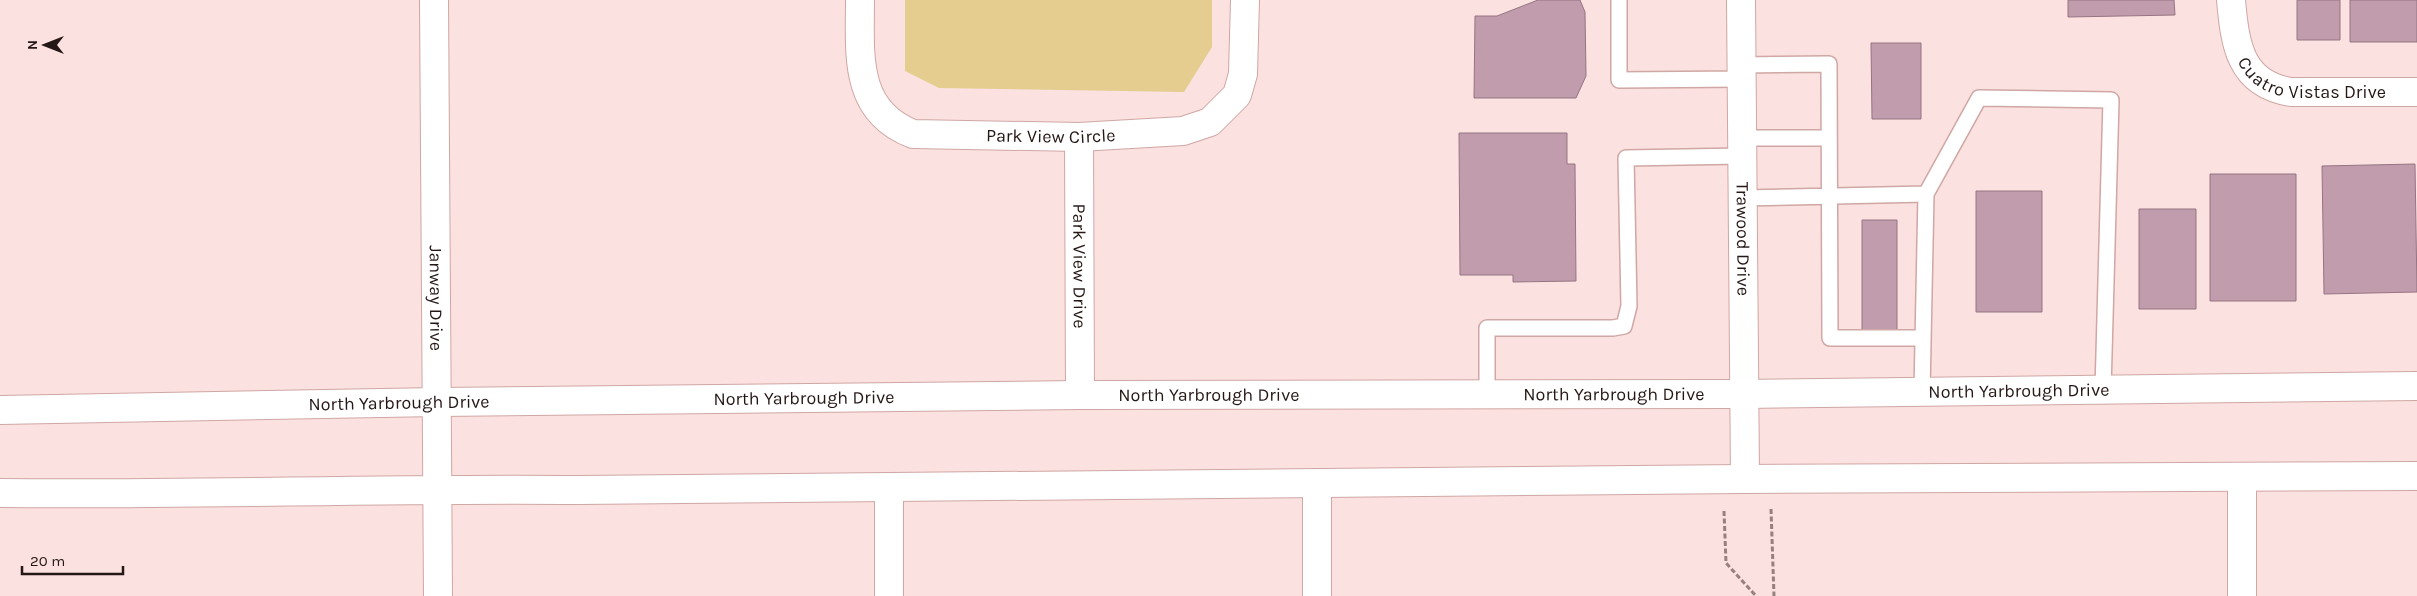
<svg xmlns="http://www.w3.org/2000/svg" width="2417" height="596" font-family="Karla,sans-serif">
  <style>
    .green { fill: #e4cd8f }
    .building { fill: #c09cac; stroke: #967483 }
    .lines { fill: none; stroke-linecap: round; stroke-linejoin: round }
    .service-casing { stroke: #cfa7a4; stroke-width: 18 }
    .minor-casing { stroke: #cfa7a4; stroke-width: 30 }
    .tertiary-casing { stroke: #cfa7a4; stroke-width: 30 }
    .primary-casing { stroke: #cfa7a4; stroke-width: 30 }
    .path { stroke: #95817f; stroke-width: 3; stroke-dasharray: 5 2.5; stroke-linecap: butt }
    .service { stroke: #fff; stroke-width: 15 }
    .minor { stroke: #fff; stroke-width: 28 }
    .tertiary { stroke: #fff; stroke-width: 28 }
    .primary { stroke: #fff; stroke-width: 28 }
    .labels { text-anchor: middle; dominant-baseline: central; stroke-width: 4; stroke-linejoin: round; paint-order: stroke }
    .street-label { font-size: 18px; fill: #251716; stroke: #fbe1df }
  </style>
  <rect width="100%" height="100%" fill="#fbe1df"/>
  <path class="green" d="M905,0H1212V47L1184,92L939,88L905,71Z"/>
  <path class="building" d="M1538,0H1580L1585,12L1586,76L1576,98H1474L1475,16H1497Z
    M2068,0H2174L2175,15L2068,17Z
    M2297,0H2340V40H2297Z
    M2350,0H2417V42H2350Z
    M1871,43H1921V119H1872Z
    M1459,133H1567V164H1575L1576,281L1513,282V275H1460Z
    M2415,164L2417,292L2324,294L2322,166Z
    M2210,174H2296V301H2210Z
    M1976,191H2042V312H1976Z
    M2139,209H2196V309H2139Z
    M1862,220H1897V330H1862Z"/>
  <g class="lines">
    <defs>
      <path id="service" d="M1619,0V80L1742,79
        M1742,65L1829,64L1830,338H1922
        M1742,138H1829
        M1742,198L1926,194
        M1922,392L1926,194L1979,98L2111,100L2103,390
        M1487,394V328H1613L1624,326L1629,306L1626,158L1742,156"/>
      <g id="minor">
        <path id="s1" d="M860,0C860,54 853,111 913,134L1079,137L1183,131L1210,122L1237,95L1243,74L1245,0"/>
        <path id="s2" d="M2231,0C2235,45 2240,84 2291,92H2417"/>
        <path id="s3" d="M1079,137L1080,395"/>
        <path d="M2242,477V596"/>
        <path d="M1317,484V596"/>
        <path d="M889,487V596"/>
      </g>
      <g id="tertiary">
        <path id="s4" d="M434,0L438,596"/>
        <path id="s5" d="M1741,0L1745,479"/>
      </g>
      <g id="primary">
        <path id="s6" d="M0,410L438,402L1080,395L1744,394L2417,386"/>
        <path d="M0,493C193,495 386,488 579,490L1745,479L2417,476"/>
      </g>
    </defs>
    <use href="#service" class="service-casing"/>
    <use href="#minor" class="minor-casing"/>
    <use href="#tertiary" class="tertiary-casing"/>
    <use href="#primary" class="primary-casing"/>
    <path class="path" d="M1771,509L1774,596
      M1724,511L1726,563L1756,596"/>
    <use href="#service" class="service"/>
    <use href="#minor" class="minor"/>
    <use href="#tertiary" class="tertiary"/>
    <use href="#primary" class="primary"/>
  </g>
  <g class="labels">
    <g class="street-label">
      <text stroke="none"><textPath href="#s2" startOffset="138">Cuatro Vistas Drive</textPath></text>
      <text stroke="none"><textPath href="#s1" startOffset="294">Park View Circle</textPath></text>
      <text stroke="none"><textPath href="#s5" startOffset="239">Trawood Drive</textPath></text>
      <text stroke="none"><textPath href="#s3" startOffset="129">Park View Drive</textPath></text>
      <text stroke="none"><textPath href="#s4" startOffset="298">Janway Drive</textPath></text>
      <text stroke="none"><textPath href="#s6" startOffset="2019">North Yarbrough Drive</textPath></text>
      <text stroke="none"><textPath href="#s6" startOffset="1614">North Yarbrough Drive</textPath></text>
      <text stroke="none"><textPath href="#s6" startOffset="1209">North Yarbrough Drive</textPath></text>
      <text stroke="none"><textPath href="#s6" startOffset="804">North Yarbrough Drive</textPath></text>
      <text stroke="none"><textPath href="#s6" startOffset="399">North Yarbrough Drive</textPath></text>
    </g>
  </g>
  <g transform="translate(45 45) rotate(270)" stroke="#fbe1df" stroke-width="4" paint-order="stroke">
  <path d="M0-4L9 19L0 12L-9 19Z" fill="#251716"/>
  <text y="-8" font-size="14" font-weight="bold" text-anchor="middle" fill="#251716">N</text>
  </g>
  <path d="M22 566v8h101v-8" fill="none" stroke="#251716" stroke-width="2.5"/>
  <text x="30" y="566" font-size="15" fill="#251716" stroke="#fbe1df" stroke-width="4" paint-order="stroke">20 m</text>
</svg>
